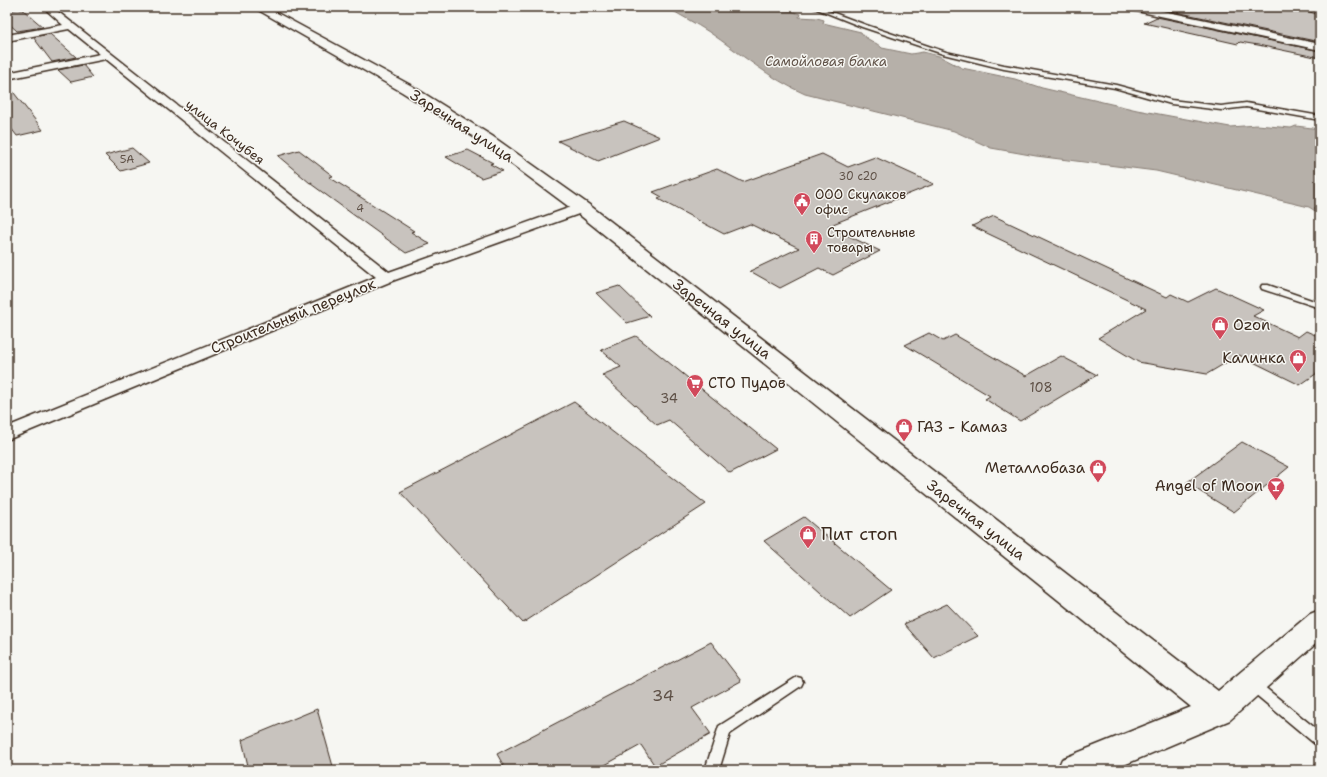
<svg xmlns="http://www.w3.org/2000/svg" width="1327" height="777" font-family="'Shantell Sans',sans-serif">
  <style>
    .water { fill: #b6b0a9; stroke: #857a71 }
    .building { fill: #c8c3be; stroke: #3b2a1e }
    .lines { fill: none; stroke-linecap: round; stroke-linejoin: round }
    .lane-casing { stroke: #3b2a1e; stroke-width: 3 }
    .street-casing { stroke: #3b2a1e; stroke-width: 3 }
    .secondary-casing { stroke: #3b2a1e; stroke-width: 3 }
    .lane { fill: #f6f6f2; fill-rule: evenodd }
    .street { fill: #f6f6f2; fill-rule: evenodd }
    .secondary { fill: #f6f6f2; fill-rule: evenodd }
    .labels { text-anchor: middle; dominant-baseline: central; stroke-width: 3; stroke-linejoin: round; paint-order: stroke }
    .far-number-label { font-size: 11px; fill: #5e5046 }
    .far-water-label { font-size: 13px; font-style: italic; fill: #605248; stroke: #f6f6f2 }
    .far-street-label { font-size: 13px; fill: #3b2a1e; stroke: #f6f6f2 }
    .far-poi-label { font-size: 13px; fill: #3b2a1e; stroke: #f6f6f2; text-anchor: start }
    .number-label { font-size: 13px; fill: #5e5046 }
    .street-label { font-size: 15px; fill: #3b2a1e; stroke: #f6f6f2 }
    .poi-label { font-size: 15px; fill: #3b2a1e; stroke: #f6f6f2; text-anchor: start }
    .near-number-label { font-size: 16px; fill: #5e5046 }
    .near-poi-label { font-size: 18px; fill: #3b2a1e; stroke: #f6f6f2; text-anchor: start }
  </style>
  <rect width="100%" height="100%" fill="#f6f6f2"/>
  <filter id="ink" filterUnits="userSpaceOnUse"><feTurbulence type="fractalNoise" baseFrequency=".025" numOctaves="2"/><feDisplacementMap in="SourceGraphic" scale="8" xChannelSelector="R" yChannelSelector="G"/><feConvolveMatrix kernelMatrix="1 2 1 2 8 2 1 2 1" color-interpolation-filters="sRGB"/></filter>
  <g filter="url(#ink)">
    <path class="water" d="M666,7H778L800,14L799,17L817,18L824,20L823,23L861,32C865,40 877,42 882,48L911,54L923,52L939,56L962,68L1015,79L1042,88L1137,110L1230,127L1257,125L1291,128L1296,126L1320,129V208H1314L1320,210V214L1309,207L1156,171L1036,156L991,148L954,131L805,94C770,79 740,53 709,32C695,23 680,15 666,7Z"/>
    <path class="building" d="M1180,7H1293L1320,15V42L1171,11Z
      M19,8L21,10L22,9L43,27L17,31L7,22V11Z
      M1157,17L1320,51V58L1258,45L1240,42L1238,44L1144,23Z
      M50,34L76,57L52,62L33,37Z
      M83,65L93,77L71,82L58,70Z
      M7,84L43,130L17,136L7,123Z
      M624,121L660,137L598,161L558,141Z
      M132,148L149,163L121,171L105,155Z
      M299,150L333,176L329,177L414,231L411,232L430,244L406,253L311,184L312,182L310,183L278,156Z
      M468,150L493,163L490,164L503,171L481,178L446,157Z
      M822,154L848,167L875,157L934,184L828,226L880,251L833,275L819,268L780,288L750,271L799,248L750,224L724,234L658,199L662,197L653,192L717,169L743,182Z
      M994,216L1167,297L1171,294L1188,302L1216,288L1264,310L1253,316L1298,337L1306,331L1320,337V371L1300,385L1239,355L1207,374L1138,362L1098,338L1146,309L972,226Z
      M619,286L650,316L627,323L596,293Z
      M929,333L943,341L955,335L1026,376L1061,356L1097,375L1020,421L985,399L990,396L905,345Z
      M636,336L776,449L730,473L669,420L657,425L602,375L621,367L601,350Z
      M574,402L706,504L523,623L400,492Z
      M1242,442L1289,467L1234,512L1186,483Z
      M804,517L891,590L850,618L764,541Z
      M947,604L978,636L934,658L904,624Z
      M711,642L741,681L692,708L711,734L655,766L641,745L596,770H506L497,754Z
      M317,709L334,770H249L242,740Z"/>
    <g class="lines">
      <defs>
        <path id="lane" d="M812,7H818L866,25L946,52L1004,65L1116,85L1171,100L1221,106L1246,103L1320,116V120L1246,107L1221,110L1171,104L1115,88L1004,69L943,54L862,27Z
          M1262,285H1268L1320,303V308L1262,289L1261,287Z
          M797,677L801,678L803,682L801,686L730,734L719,770H705L719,726Z
          M1253,679L1257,681L1320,732V746L1315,744L1249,689L1247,685L1249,681Z"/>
        <path id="street" d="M43,7H52L389,272L577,205H587L589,208L587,211L392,281L7,440V427L376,277L106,59L7,79V73L100,54L69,29L7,41V35L63,25Z
          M1128,7H1144L1320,44V50L1132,10Z"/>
        <path id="secondary" d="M253,7H266L412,86L492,136L588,204L1218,691L1310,614L1320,610V640L1230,720L1112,770H1057L1062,759L1191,707L576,212L482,142L402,92Z"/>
      </defs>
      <use href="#lane" class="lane-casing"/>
      <use href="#street" class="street-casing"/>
      <use href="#secondary" class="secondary-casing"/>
      <use href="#lane" class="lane"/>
      <use href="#street" class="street"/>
      <use href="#secondary" class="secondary"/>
    </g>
  </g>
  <defs>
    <symbol id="civic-pin" viewBox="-11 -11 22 30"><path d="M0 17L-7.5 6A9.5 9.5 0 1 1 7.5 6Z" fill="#d1495b" stroke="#f6f6f2"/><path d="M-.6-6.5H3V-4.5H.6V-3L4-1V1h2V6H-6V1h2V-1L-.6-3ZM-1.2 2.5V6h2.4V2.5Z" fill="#fff"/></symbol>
    <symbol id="building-pin" viewBox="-11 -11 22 30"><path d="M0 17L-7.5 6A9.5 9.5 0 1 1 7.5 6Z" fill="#d1495b" stroke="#f6f6f2"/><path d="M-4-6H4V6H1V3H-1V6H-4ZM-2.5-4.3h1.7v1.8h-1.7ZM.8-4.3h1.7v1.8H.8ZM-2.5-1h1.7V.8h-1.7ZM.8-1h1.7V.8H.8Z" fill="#fff"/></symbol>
    <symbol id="shop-pin" viewBox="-11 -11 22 30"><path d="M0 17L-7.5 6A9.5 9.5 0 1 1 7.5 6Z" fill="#d1495b" stroke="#f6f6f2"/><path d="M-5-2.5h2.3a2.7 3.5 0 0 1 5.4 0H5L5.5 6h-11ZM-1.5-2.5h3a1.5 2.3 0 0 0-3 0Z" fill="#fff"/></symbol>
    <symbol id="supermarket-pin" viewBox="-11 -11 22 30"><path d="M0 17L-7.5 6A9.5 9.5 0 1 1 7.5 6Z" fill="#d1495b" stroke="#f6f6f2"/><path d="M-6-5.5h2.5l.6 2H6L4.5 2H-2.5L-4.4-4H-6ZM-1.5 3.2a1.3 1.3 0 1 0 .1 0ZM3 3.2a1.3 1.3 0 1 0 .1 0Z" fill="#fff"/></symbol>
    <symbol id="bar-pin" viewBox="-11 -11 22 30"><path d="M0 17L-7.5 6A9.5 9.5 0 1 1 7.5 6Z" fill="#d1495b" stroke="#f6f6f2"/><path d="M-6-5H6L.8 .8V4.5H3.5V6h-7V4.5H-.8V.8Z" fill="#fff"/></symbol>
  </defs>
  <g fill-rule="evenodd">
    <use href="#civic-pin" x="792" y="191" width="20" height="27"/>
    <use href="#building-pin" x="804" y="229" width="20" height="27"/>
    <use href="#shop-pin" x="1210" y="315" width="20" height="27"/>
    <use href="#shop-pin" x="1288" y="348" width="20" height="27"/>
    <use href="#supermarket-pin" x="685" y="373" width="20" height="27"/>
    <use href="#shop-pin" x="894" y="417" width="20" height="27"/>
    <use href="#shop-pin" x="1088" y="458" width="20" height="27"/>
    <use href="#bar-pin" x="1266" y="476" width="20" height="27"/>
    <use href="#shop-pin" x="798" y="524" width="20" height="27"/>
  </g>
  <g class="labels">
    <g class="far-number-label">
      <text x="127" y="159">5А</text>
      <text x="858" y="176">30 с20</text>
      <text x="360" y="208">4</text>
    </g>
    <g class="far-water-label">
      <text x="826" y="61">Самойловая балка</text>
    </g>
    <g class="far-street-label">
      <text transform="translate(225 132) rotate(38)">улица Кочубея</text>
    </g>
    <g class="far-poi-label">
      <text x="815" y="194">ООО Скулаков<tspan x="815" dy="15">офис</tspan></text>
      <text x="827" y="232">Строительные<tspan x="827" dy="15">товары</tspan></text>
    </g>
    <g class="number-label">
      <text x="1041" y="387">108</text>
      <text x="669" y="398">34</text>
    </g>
    <g class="street-label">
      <text transform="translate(462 126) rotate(33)">Заречная улица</text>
      <text transform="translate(293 316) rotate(-22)">Строительный переулок</text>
      <text transform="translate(722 319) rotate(38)">Заречная улица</text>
      <text transform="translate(976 520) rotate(38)">Заречная улица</text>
    </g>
    <g class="poi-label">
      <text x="1233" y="325">Ozon</text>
      <text x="1285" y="358" text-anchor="end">Калинка</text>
      <text x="708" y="383">СТО Пудов</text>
      <text x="917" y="427">ГАЗ - Камаз</text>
      <text x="1085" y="468" text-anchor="end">Металлобаза</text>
      <text x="1263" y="486" text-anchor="end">Angel of Moon</text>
    </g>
    <g class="near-number-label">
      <text x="663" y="695">34</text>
    </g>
    <g class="near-poi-label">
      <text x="821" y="534">Пит стоп</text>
    </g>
  </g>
  <rect width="1327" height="777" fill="none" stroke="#f6f6f2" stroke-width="24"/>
  <rect x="12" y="12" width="1303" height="753" fill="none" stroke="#3b2a1e" stroke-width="1.5" filter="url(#ink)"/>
</svg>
